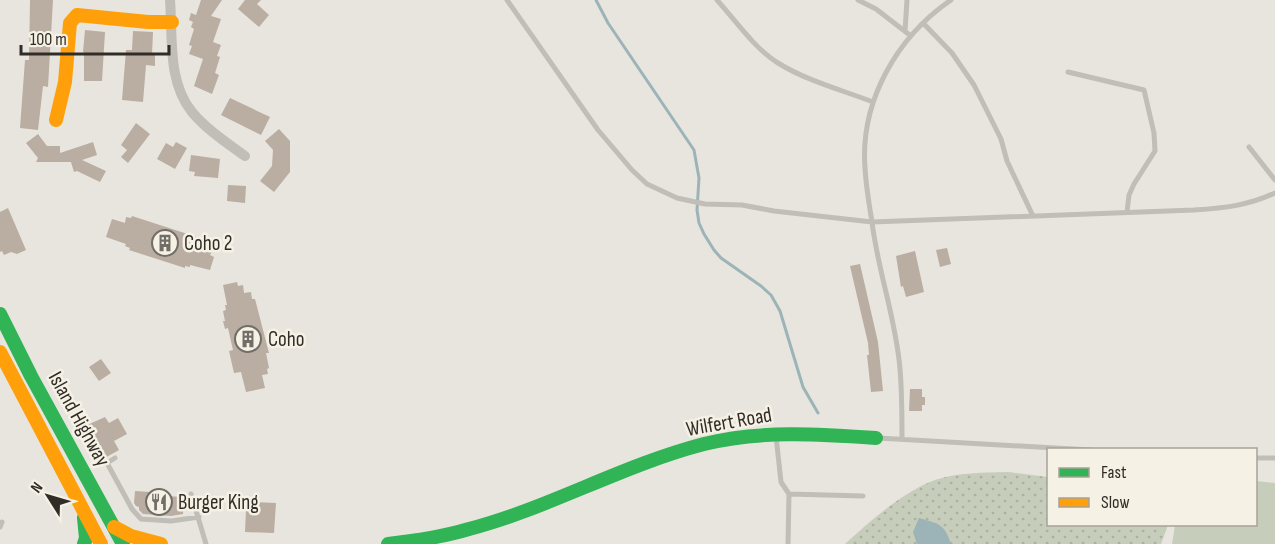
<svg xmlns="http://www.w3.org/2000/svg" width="1275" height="544" font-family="'Sofia Sans Condensed',sans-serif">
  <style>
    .grass { fill: url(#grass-dots) }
    .green { fill: #c6cdba }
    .water { fill: #9cb3b7 }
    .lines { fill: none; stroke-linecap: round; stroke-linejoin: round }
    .stream { stroke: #9cb3b7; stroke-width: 3 }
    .building { fill: #baada2 }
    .lane { stroke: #c1bdb7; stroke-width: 5 }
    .street { stroke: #c1bdb7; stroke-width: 10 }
    .fast { stroke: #30b455; stroke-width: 14 }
    .slow { stroke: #ff9f0a; stroke-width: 14 }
    .labels { text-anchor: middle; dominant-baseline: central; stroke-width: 5; stroke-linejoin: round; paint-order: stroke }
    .poi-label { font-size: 21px; fill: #312c27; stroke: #f6f1e5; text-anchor: start }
    .street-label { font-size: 21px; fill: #312c27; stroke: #f6f1e5 }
  </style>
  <defs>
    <pattern id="grass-dots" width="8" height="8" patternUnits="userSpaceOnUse" patternTransform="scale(1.5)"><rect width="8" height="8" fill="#c6cdba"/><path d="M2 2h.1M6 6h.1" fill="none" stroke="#abb0a0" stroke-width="1.8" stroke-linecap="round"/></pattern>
  </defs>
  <rect width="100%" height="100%" fill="#e8e5de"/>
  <path class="grass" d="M1008,472L1048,477V524L1168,525L1161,544H845C869,522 904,491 935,480C958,472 984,473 1008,472Z"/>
  <path class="green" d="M1256,481L1275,483V544H1172L1175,525L1256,524Z"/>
  <path class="water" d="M919,518C939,524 944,523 951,544H917L913,532Z"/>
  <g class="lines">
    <path class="stream" d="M596,0L608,23L694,150L699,178L697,210L699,223L704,234L714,250L721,258L761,286L771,295L780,311L803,387L818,413"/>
  </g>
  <path class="building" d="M30,0H53L48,87L43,86L38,130L20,128L25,60H29Z
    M201,0H222L211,16L221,19L213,42L221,45L217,56L220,57L215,73L219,75L212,94L194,86L203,59L189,54L192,46L189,45L194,29L191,27L193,22L189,20L191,13L196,15Z
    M245,0H261L257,4L269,15L259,27L238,9Z
    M85,30L105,32L102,81H84V52H83Z
    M133,31L153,32L152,55H155V66L146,65L143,102L122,100L126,50H132Z
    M230,98L270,117L261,135L221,115Z
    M136,123L150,134L128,163L121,157L127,150L121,145Z
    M279,129L290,141V172L274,192L260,181L272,166L273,150L265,141Z
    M38,134L47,146H60V153L93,142L97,155L82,160L106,171L100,182L77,171L74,172L71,162H36L38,158L26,143Z
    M176,142L187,148L175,169L157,159L166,143L173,147Z
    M191,155L220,159L218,178L194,176L195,172L189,171Z
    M228,185L246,186L245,203L227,201Z
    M8,208L26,250L17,254L11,252L4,255L2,251L0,252V212Z
    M132,216L200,238L199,240L206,243L204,248L212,251L210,255L214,257L210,270L190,265V267L185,266V268L129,250L130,248L125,246L126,244L106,237L112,219L125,223L126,217L131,218Z
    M947,248L951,264L940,267L936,250Z
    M915,251L924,292L906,297L903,286L901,287L896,256Z
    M860,264L878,342L883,391L871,392L867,355H869L868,343L850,266Z
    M237,282L238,286L243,285L244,293L251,292L252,299H255L269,353H266L269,368L267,369L268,374L262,375L265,388L246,392L241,372L234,373L229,351L233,350L228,328L225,329L223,321H225L223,311L226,310L225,305H227L223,285Z
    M101,359L111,373L99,381L89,367Z
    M910,389H922V397H925V405H922V411H909Z
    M105,417L109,423L118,418L127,434L114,441L119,450L103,459L85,426Z
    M135,491L150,492V499L163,492L165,496L184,497L183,514L171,516L143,514L139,510V507L136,506L134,503Z
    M254,502L276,503L274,533L245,532L246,510H253Z"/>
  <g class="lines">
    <path class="lane" d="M507,0L598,130L632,170L647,184L677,198L705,204L742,205L774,211L872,222C878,272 896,319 900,369C902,392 902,416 902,439
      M717,0C736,21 755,49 778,63C807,81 842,90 873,102
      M858,0L876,9L911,36
      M951,0C897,37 860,101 865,168C866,186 869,204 872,222L1194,210C1224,208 1247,206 1275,193
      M923,23L952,53L974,85L1001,139L1007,161L1033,216
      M905,31L907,0
      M1068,72L1144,90L1154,133L1155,151L1134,184L1129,195L1127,212
      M1249,147L1275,180
      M776,436L781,482L789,494L788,544
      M878,438L1091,450
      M115,458L107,463L132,509L141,519L171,521L199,517
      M1256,458H1275
      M191,494L206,544
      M789,494L863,496
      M0,527L2,522"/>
    <path class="street" d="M170,0C173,37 167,81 192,112C206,129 227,143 245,156"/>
    <path class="fast" d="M0,314L31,376L123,544
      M84,518L86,538L84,544
      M388,544C415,541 442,537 469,529C549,508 623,465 704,444C760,430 819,434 876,438"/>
    <path class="slow" d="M56,120L65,82L70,23L77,15L148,22H172
      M0,352L101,544
      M114,527L131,536L161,544"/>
  </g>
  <defs>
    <symbol id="building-ring" viewBox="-11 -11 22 22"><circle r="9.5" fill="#f6f1e5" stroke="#716d67" stroke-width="1.5"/><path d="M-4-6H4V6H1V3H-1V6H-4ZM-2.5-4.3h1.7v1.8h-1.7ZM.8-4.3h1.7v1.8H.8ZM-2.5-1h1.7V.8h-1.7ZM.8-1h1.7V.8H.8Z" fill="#716d67"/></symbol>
    <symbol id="restaurant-ring" viewBox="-11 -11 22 22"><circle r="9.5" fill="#f6f1e5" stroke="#716d67" stroke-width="1.5"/><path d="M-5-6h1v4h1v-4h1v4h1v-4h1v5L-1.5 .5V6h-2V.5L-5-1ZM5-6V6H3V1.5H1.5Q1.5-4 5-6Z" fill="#716d67"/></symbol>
  </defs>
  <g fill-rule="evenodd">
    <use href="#building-ring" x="150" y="228" width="30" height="30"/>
    <use href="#building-ring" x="233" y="324" width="30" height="30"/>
    <use href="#restaurant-ring" x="144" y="487" width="30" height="30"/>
  </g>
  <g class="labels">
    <g class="poi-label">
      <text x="184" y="243">Coho 2</text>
      <text x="268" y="339">Coho</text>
      <text x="178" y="502">Burger King</text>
    </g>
    <g class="street-label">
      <text transform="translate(79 419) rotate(61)">Island Highway</text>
      <text transform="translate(729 422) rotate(-10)">Wilfert Road</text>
    </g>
  </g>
  <rect x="1047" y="448" width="210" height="78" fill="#f6f1e5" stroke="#a7a299" stroke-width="1.5"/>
  <rect x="1059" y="468" width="30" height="9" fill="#30b455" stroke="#a7a299" stroke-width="1.5"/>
  <text x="1101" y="478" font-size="18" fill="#312c27">Fast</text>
  <rect x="1059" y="498" width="30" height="9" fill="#ff9f0a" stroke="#a7a299" stroke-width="1.5"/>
  <text x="1101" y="508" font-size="18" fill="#312c27">Slow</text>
  <g transform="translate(48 496) rotate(307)" stroke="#f6f1e5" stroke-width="4.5" paint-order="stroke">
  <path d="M0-4.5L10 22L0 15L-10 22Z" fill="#312c27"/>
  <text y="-9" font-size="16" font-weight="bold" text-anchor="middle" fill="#312c27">N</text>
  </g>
  <path d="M21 45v9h148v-9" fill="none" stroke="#312c27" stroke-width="3"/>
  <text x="30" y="45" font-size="18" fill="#312c27" stroke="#f6f1e5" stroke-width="4.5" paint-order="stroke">100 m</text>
</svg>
